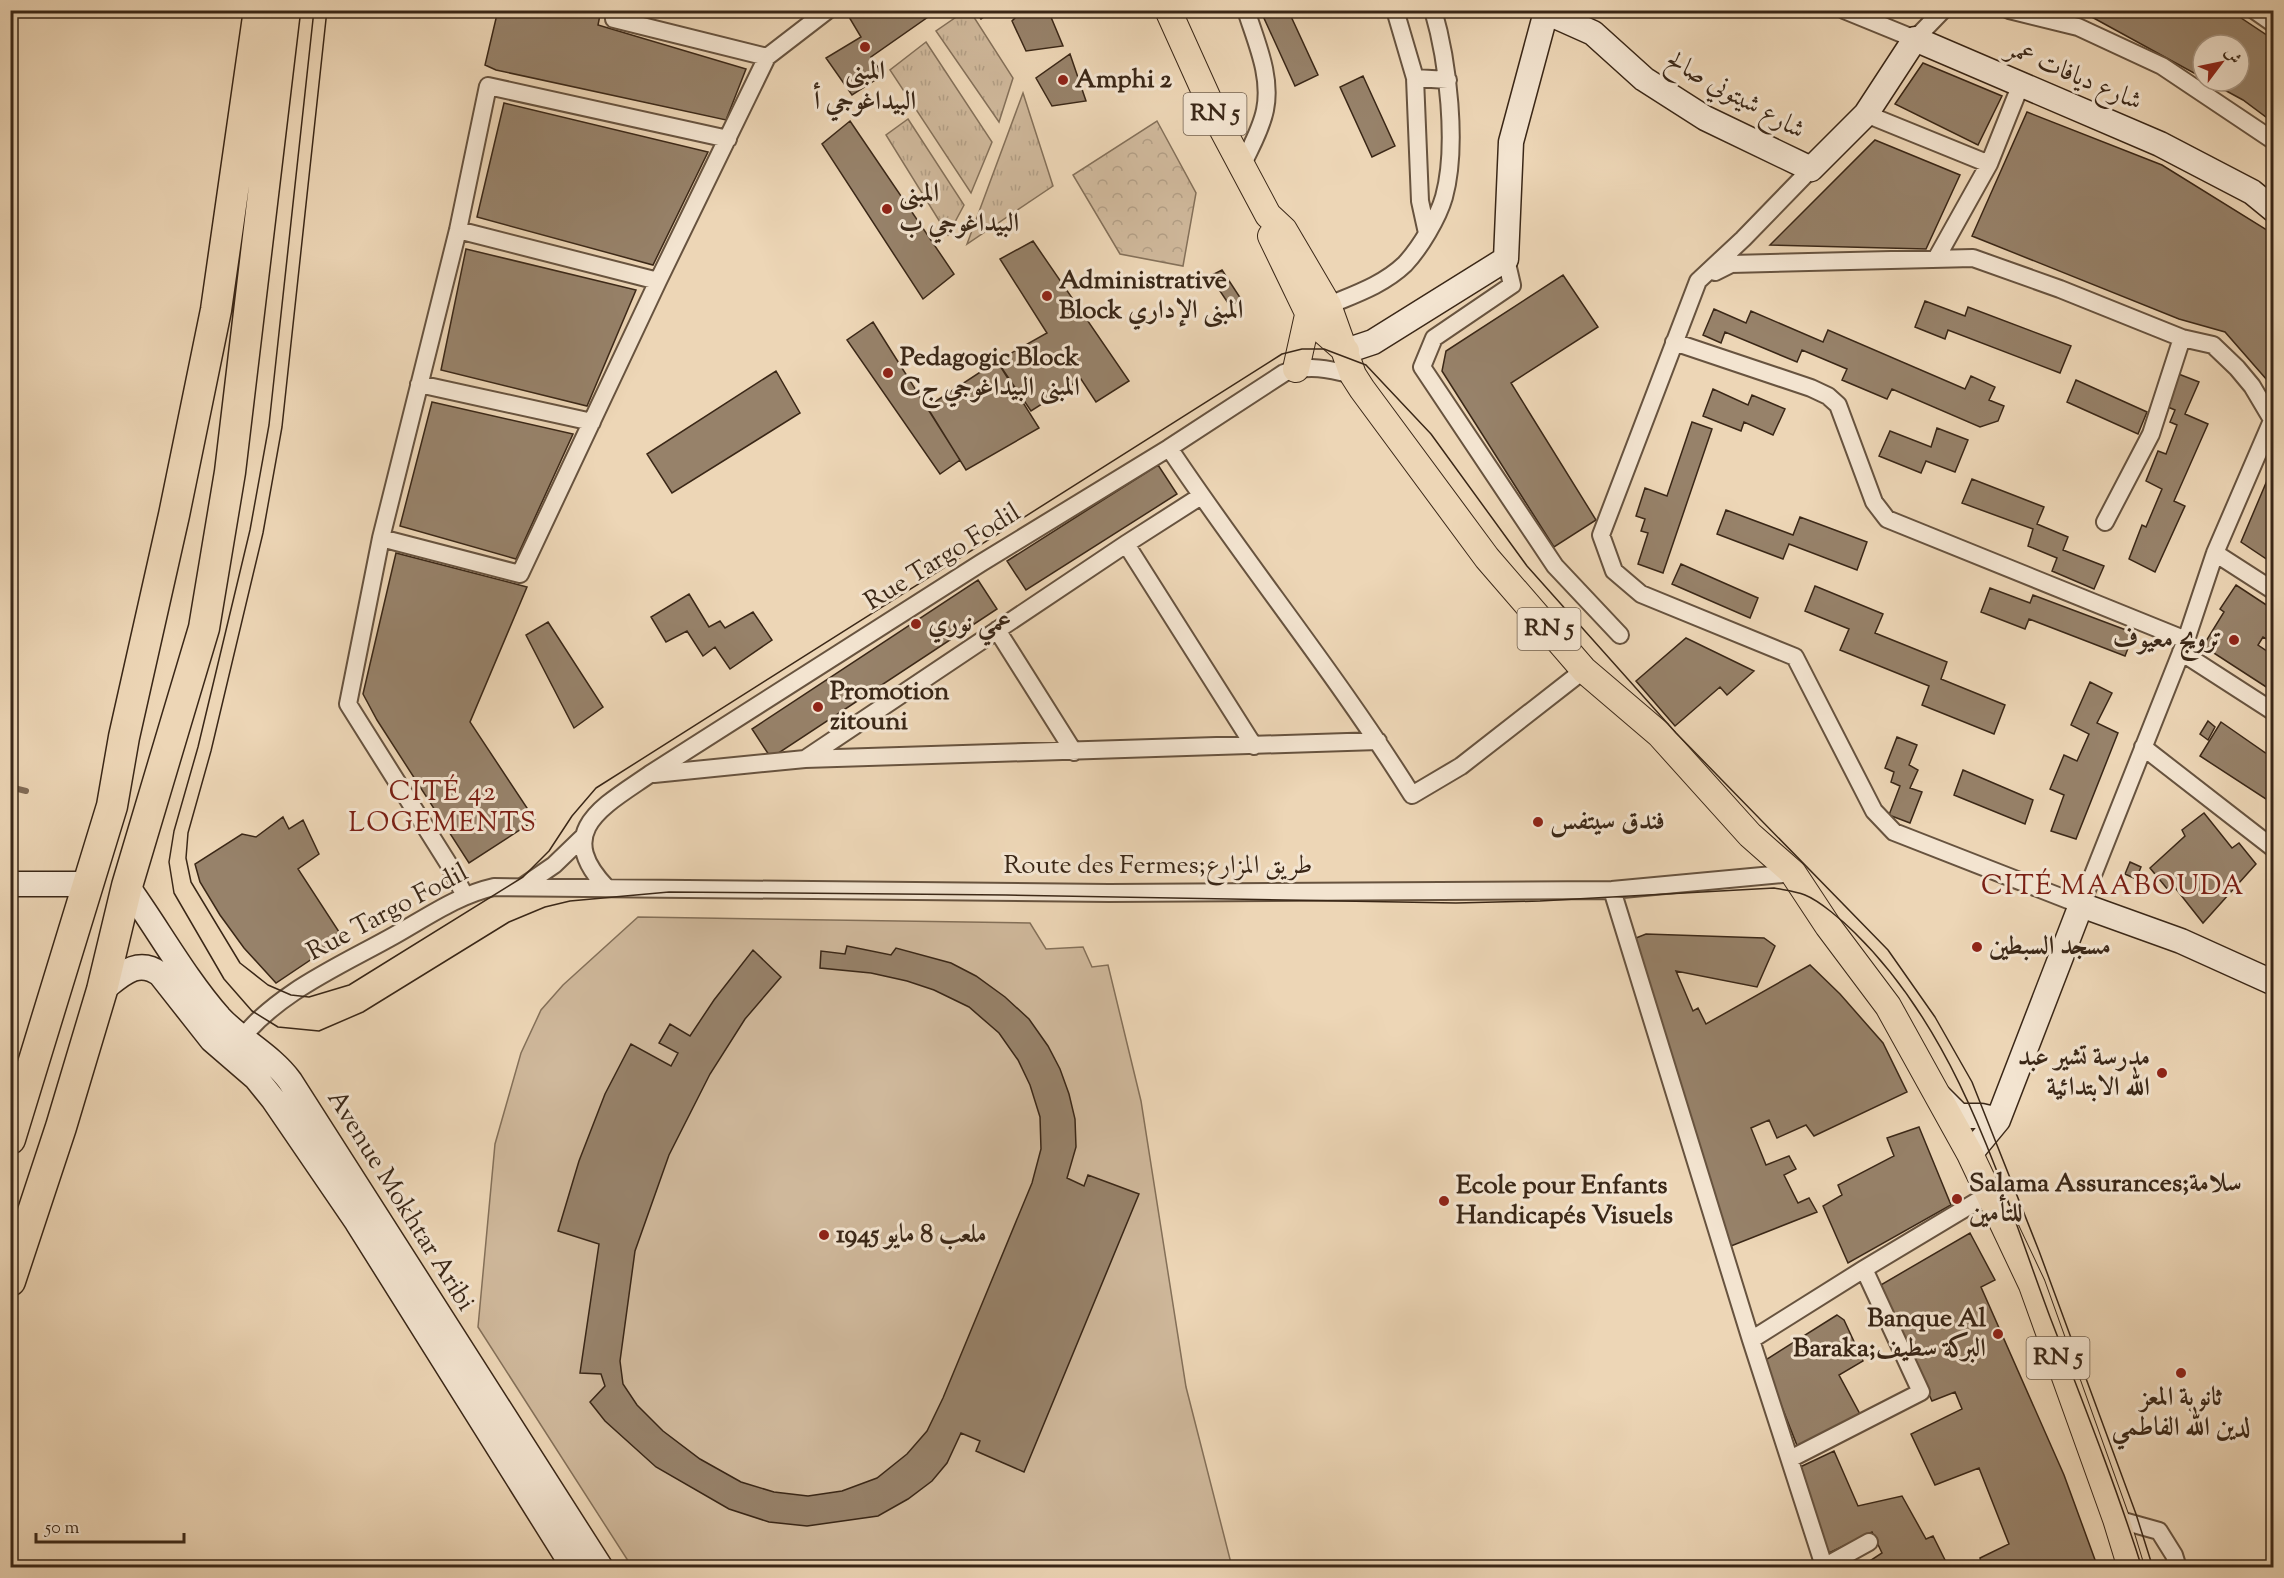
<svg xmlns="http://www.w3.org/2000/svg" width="2284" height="1578" font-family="'Sorts Mill Goudy',Amiri,serif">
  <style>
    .grass { fill: url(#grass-tufts); stroke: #847059; stroke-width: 1.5 }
    .forest { fill: url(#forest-crowns); stroke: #847059; stroke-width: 1.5 }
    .pitch { fill: #cfb89b; stroke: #847059; stroke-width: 1.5 }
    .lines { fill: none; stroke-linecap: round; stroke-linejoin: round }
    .stream { stroke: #816c56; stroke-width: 6 }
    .building { fill: #97826a; stroke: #3a2717; stroke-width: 1.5 }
    .street-casing { stroke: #67533f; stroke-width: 20 }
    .secondary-casing { stroke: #3a2717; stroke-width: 27 }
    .primary-casing { stroke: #3a2717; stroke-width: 28 }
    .highway-casing { stroke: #3a2717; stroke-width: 33 }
    .street { stroke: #f3e4d0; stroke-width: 16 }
    .secondary { stroke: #f3e4d0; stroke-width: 24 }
    .primary { stroke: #edd6b6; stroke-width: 26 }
    .highway { stroke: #edd6b6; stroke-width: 30 }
    .tram { stroke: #3a2717; stroke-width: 1.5 }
    .poi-dot { fill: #8f2418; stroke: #f3e4d0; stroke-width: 2 }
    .labels { text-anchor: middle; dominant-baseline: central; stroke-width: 6; stroke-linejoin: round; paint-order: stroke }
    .shield { fill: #f3e4d0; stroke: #72604e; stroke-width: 1.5 }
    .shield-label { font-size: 24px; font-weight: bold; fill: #3a2717 }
    .poi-label { font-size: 26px; font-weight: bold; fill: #3a2717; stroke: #f3e4d0; text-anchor: start }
    .street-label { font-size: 26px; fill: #3a2717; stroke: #f3e4d0 }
    .neighbourhood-label { font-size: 27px; letter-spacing: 1.5px; fill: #7a1f14; stroke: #f3e4d0 }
  </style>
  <defs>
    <pattern id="grass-tufts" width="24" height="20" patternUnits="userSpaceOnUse" patternTransform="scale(1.5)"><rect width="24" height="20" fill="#cfb89b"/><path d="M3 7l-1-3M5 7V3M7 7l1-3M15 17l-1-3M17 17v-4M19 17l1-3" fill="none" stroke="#b29e85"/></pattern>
    <pattern id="forest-crowns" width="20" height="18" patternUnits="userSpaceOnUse" patternTransform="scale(1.5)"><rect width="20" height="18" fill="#cfb89b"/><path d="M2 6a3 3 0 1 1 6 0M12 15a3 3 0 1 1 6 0" fill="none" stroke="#b29e85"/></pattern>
  </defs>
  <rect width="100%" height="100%" fill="#edd6b6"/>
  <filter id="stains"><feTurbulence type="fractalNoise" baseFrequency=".00333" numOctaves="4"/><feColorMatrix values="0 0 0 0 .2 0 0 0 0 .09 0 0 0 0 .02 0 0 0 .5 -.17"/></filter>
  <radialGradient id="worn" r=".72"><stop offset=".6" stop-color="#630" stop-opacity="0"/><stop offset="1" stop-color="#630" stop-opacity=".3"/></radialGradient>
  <path class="grass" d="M965,11H970L1013,78L999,122L936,31Z
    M926,42L992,142L971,193L890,70Z
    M1023,93L1053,186L967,244Z
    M908,119L964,205L948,235L886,135Z"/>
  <path class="forest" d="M1157,121L1196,193L1183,266L1120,254L1073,175Z"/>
  <path class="pitch" d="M638,917L1030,923L1046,949L1083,947L1092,967L1108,965L1141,1101L1186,1387L1232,1567H632L478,1327L495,1144L521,1053L541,1010L563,985Z"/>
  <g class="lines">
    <path class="stream" d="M10,787L26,791"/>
  </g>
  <path class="building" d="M498,10H601L598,25L746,69L726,120L496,70L485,65Z
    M860,10H938L871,57L883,75L852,95L826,58L861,37L849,17Z
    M975,10H994L981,19Z
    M1023,10H1048L1063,46L1026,51L1012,21Z
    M1274,10H1288L1318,75L1295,86L1263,16Z
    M2079,10H2229L2274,40V123L2243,100L2208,81H2239V45H2203V78Z
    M1070,54L1086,101L1052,106L1036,78Z
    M1923,63L2002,96L1978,145L1895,104Z
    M1363,76L1395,146L1372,157L1340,87Z
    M504,103L708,152L653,265L477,217Z
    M2027,112L2162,165L2267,230L2274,236V388L2225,332L2179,319L1972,236Z
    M850,121L954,274L923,299L822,144Z
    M1875,140L1960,175L1926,249L1770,245Z
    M1033,241L1129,381L1096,402L1081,379L1031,411L997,361L1047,333L1000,259Z
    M466,249L636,290L587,406L441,370Z
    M1222,270L1241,299L1230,306L1210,276Z
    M1563,275L1598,327L1511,383L1596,520L1554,547L1442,371L1446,351Z
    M1925,301L1965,316L1968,307L2071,346L2060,373L1948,330L1945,339L1915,327Z
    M1714,309L1746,323L1751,311L1823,342L1828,330L1965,389L1971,376L1995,387L1989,400L2004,406L1998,421L1980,427L1892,389L1887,399L1842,380L1847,369L1802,350L1797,362L1725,332L1721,343L1703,335Z
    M873,322L960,460L940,474L847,340Z
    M997,361L1039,428L966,470L927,407Z
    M776,371L800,413L672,493L647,454Z
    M2176,373L2199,382L2185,414L2208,424L2174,501L2185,506L2155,572L2129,559L2142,525L2146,527L2162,489L2146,481L2158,451L2166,454L2177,425L2170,422L2175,410L2163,405Z
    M2076,380L2147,412L2138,434L2067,402Z
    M1713,389L1748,405L1752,395L1785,409L1773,435L1744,422L1741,431L1703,416Z
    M432,402L573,434L516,559L400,526Z
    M1692,422L1712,429L1663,573L1638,564L1648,533L1641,531L1645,519L1636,516L1645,488L1667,496Z
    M1937,428L1968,440L1955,472L1926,461L1921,473L1879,456L1890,431L1931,447Z
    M2274,464V564L2241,542Z
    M1158,465L1177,494L1026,590L1007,561Z
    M1972,479L2044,507L2037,524L2068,537L2063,550L2104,566L2094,589L2052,571L2057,558L2028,546L2033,529L1962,503Z
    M1726,510L1793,535L1800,517L1867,542L1857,570L1789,544L1783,559L1717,534Z
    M396,553L527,587L470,722L535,820L469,863L377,720L363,694Z
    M1681,564L1758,598L1750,618L1672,584Z
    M978,580L997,609L771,758L752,729Z
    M2236,585L2274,610V643L2263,637L2258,645L2274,656V692L2203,646L2224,612L2220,609Z
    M1815,586L1883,614L1875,633L1947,662L1941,679L2005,705L1994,734L1922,705L1929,686L1840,650L1849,629L1805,611Z
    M1990,588L2030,603L2033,595L2134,633L2125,656L2029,619L2025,629L1981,612Z
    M689,594L709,627L720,621L725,628L753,612L772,640L730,669L715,647L703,656L687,631L666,642L651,617Z
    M548,622L603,707L574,728L526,635Z
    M1686,638L1754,671L1727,695L1720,687L1675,726L1636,681Z
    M2090,682L2112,693L2097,723L2118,733L2076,839L2051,831L2064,795L2050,789L2064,755L2077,761L2089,734L2071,725Z
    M2208,721L2215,727L2208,740L2200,734Z
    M2221,722L2274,759V795L2269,801L2200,756Z
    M1897,737L1917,745L1909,765L1918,770L1910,788L1922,792L1910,823L1889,815L1900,786L1891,782L1894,772L1885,768Z
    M1963,770L2033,800L2025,824L1954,795Z
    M2204,813L2232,848L2239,843L2256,864L2203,923L2173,885L2169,891L2150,868L2185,836L2182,830Z
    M283,817L289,829L303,820L319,854L298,869L343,938L276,983L244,948L220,915L200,882L195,864L242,834L256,837Z
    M2130,862L2141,867L2136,879L2125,874Z
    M1646,934L1764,938L1775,946L1757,987L1676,971L1693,1011L1698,1008L1706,1024L1810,965L1840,994L1883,1043L1907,1092L1814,1136L1806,1125L1777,1138L1769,1120L1751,1128L1766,1165L1789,1156L1796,1169L1784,1175L1798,1203L1809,1198L1817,1212L1731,1246L1631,940Z
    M847,946L891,955L896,948L951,963L976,976L1005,997L1029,1019L1048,1046L1060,1069L1069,1094L1075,1119L1076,1147L1067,1178L1084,1186L1088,1175L1139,1194L1024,1472L976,1451L980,1441L961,1433L947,1463L932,1481L908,1499L878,1516L807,1526L769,1522L729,1509L656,1467L605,1421L590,1402L605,1386L601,1374L580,1373L599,1244L558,1231L579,1161L605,1094L631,1044L671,1066L678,1053L659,1043L670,1024L690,1036L714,1000L753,950L781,977L745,1019L710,1074L669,1155L635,1251L620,1361L623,1384L637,1405L663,1431L700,1459L741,1482L774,1492L808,1496L842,1491L877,1478L907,1454L927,1431L943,1398L1032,1183L1041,1149L1040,1117L1030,1085L1018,1060L999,1033L969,1007L934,990L907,981L871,973L820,968L821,951L845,954Z
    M1919,1127L1951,1205L1848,1263L1823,1206L1842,1195L1838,1185L1894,1156L1887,1138Z
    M1970,1233L1995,1280L1981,1287L2064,1475L2098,1568H1982L1980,1558L2009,1544L1979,1468L1935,1485L1911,1434L1962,1409L1955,1392L1932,1401L1879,1286Z
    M1837,1315L1844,1320L1863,1361L1839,1375L1861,1416L1798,1448L1764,1361Z
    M1834,1451L1858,1506L1902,1496L1926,1539L1933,1536L1949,1568H1921L1919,1564L1911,1568H1859L1882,1553L1872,1532L1829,1553L1798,1468Z"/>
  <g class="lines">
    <defs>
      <path id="street" d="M1395,10L1415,78L1420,201L1427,233
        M1844,10L1915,39L1943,10
        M2009,10L2078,27L2162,66L2274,141
        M2254,10L2274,24
        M614,19L767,57
        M1415,78L1448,80
        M1866,114L1989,164
        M1242,166C1250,148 1261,130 1265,110C1272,76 1256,42 1246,10
        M1811,169L1743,239L1698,281L1601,535L1614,571L1641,594L1795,657L1874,811L1894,832L2081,905L2186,640L2215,553L2274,416
        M458,230L658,281
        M1506,259L1512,285L1434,338L1422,367L1555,566L1620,635
        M1936,259L1989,164L2021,84
        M1715,272L1731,264L1973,258L2060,289L2182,338L2213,345L2237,368L2252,386L2274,423
        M1320,309C1349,296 1381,287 1405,264C1420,248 1438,218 1444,197C1458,146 1448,61 1433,10
        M1674,342L1811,388L1828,396L1838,405L1874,502L1887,519L2186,640
        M419,384L592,422
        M1169,448C1247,565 1337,675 1412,795L1461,766L1584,670
        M2105,522L2151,434L2182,338
        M381,538L520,574L658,281L767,57L828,10
        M1126,544L1254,746
        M2215,553L2274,591
        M997,630L1074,752
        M2181,652L2274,712
        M2143,747L2273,848
        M805,759L1126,544L1201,496
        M654,774L805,759L1378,741
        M522,887L554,865L582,838
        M607,888C552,831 604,806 650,774L981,563L1169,448L1284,373C1308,364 1329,369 1353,375
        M1612,890L1751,1340L1824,1566
        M465,896L448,863L348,704L381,538L458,230L488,86L728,139
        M237,1044C275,993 340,966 395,935C427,917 458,895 494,887L1109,893L1612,890L1793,873
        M1751,1340L1864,1269L1989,1194
        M1790,1459L1921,1392L1864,1269
        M2116,1519L2159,1531L2174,1555L2178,1568
        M1822,1568L1869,1542"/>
      <path id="secondary" d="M1346,351L1373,342L1506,259L1511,142L1546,12L1593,33L1644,79L1705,118L1811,169L1866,114L1915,39L2160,144L2252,192L2274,210
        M10,884H87
        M127,886C158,929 184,977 219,1017C241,1041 271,1055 290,1081L601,1568
        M102,990C120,976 137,957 160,974L212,1040L256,1078L273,1099L357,1222L574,1568
        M1940,1097L1959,1116H1981L1998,1120
        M1970,1154L1998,1120L2081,905L2181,941L2274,983"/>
      <path id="primary" d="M1168,10L1219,123L1268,215L1284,230L1328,305L1353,375L1362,389L1487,558L1584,670L1659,734L1750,835L1793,873L1828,926L1888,1006L1970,1154L2032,1285L2116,1519L2131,1568
        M1271,236L1312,321L1346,351
        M1296,369L1308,315"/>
      <path id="highway" d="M10,1139L112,806L124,737L174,515L216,310L259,10
        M10,1281L61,1127L102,990L127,886L204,628L230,472L285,10"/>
    </defs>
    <use href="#street" class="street-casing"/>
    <use href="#secondary" class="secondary-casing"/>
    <use href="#primary" class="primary-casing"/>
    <use href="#highway" class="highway-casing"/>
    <use href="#street" class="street"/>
    <use href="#secondary" class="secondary"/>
    <use href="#primary" class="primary"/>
    <use href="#highway" class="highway"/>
    <path class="tram" d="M314,10L269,425L250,530L198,747L174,831L169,862L174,893L224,979L252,1011L278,1027L319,1031L363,1012L509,922L545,907L570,901L669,892L1006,895L1456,903L1540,901L1774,888C1784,890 1795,891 1805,895C1820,901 1843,921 1855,933C1960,1036 2000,1183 2050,1317C2082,1400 2115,1483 2142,1568
      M327,10L282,427L263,533L211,751L188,833L186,858L191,882L240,963L268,985L291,995L309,997L349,985L523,877L549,851L572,816L596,788L1282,354L1302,349H1324L1366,365L1431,434L1527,566L1676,733L1888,950L1935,1017L1972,1082L2039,1251L2136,1514L2153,1568"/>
  </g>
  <g class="poi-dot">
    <circle cx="865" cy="47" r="6"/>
    <circle cx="1063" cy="80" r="6"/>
    <circle cx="887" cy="209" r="6"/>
    <circle cx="1047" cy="296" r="6"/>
    <circle cx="888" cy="373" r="6"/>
    <circle cx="916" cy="624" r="6"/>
    <circle cx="2234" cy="640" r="6"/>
    <circle cx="818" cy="707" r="6"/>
    <circle cx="1538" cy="822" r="6"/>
    <circle cx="1977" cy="947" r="6"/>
    <circle cx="2162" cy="1073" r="6"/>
    <circle cx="1957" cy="1199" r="6"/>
    <circle cx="1444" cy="1201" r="6"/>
    <circle cx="824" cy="1235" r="6"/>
    <circle cx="1998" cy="1334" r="6"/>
    <circle cx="2181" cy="1373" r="6"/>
  </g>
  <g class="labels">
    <g class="shield">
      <rect x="1183.5" y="93" width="63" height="42" rx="4.5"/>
      <rect x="1517.5" y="608" width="63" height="42" rx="4.5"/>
      <rect x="2026.5" y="1337" width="63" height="42" rx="4.5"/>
    </g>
    <g class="shield-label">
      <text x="1215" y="114">RN 5</text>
      <text x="1549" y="629">RN 5</text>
      <text x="2058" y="1358">RN 5</text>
    </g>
    <g class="poi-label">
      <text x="865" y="72" text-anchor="middle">المبنى<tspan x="865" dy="30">البيداغوجي أ</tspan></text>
      <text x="1075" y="80">Amphi 2</text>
      <text x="899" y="194">المبنى<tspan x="899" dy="30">البيداغوجي ب</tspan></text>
      <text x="1059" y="281">Administrative<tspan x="1059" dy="30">Block المبنى الإداري</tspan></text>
      <text x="900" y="358">Pedagogic Block<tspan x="900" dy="30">Cالمبنى البيداغوجي ج</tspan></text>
      <text x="928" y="624">عمي نوري</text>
      <text x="2222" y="640" text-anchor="end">ترويج معيوف</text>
      <text x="830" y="692">Promotion<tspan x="830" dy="30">zitouni</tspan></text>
      <text x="1550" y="822">فندق سيتفس</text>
      <text x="1989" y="947">مسجد السبطين</text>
      <text x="2150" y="1058" text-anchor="end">مدرسة تشير عبد<tspan x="2150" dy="30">الله الابتدائية</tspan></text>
      <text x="1969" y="1184">Salama Assurances;سلامة<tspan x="1969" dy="30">للتأمين</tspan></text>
      <text x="1456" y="1186">Ecole pour Enfants<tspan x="1456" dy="30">Handicapés Visuels</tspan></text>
      <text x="836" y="1235">ملعب 8 مايو 1945</text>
      <text x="1986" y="1319" text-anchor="end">Banque Al<tspan x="1986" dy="30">Baraka;البركة سطيف</tspan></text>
      <text x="2181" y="1398" text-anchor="middle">ثانوية المعز<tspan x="2181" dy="30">لدين الله الفاطمي</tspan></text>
    </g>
    <g class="street-label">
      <text transform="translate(2074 76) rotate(23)">شارع ديافات عمر</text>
      <text transform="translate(1735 96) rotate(29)">شارع شيتوني صالح</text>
      <text transform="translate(943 558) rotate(-32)">Rue Targo Fodil</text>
      <text x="1158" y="866">Route des Fermes;طريق المزارع</text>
      <text transform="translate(388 913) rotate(-28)">Rue Targo Fodil</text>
      <text transform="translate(400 1201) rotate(58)">Avenue Mokhtar Aribi</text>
    </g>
    <g class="neighbourhood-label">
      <text x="443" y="793">CITÉ 42<tspan x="443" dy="31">LOGEMENTS</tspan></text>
      <text x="2113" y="887">CITÉ MAABOUDA</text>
    </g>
  </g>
  <rect width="2284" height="1578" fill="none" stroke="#edd6b6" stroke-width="36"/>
  <rect x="12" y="12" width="2260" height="1554" fill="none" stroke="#3a2717" stroke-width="3"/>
  <rect x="18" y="18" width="2248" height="1542" fill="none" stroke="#3a2717" stroke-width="1.5"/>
  <g transform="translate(2221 63) rotate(58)"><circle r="28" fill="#f3e4d0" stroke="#a99886" stroke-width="1.5"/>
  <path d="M0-4.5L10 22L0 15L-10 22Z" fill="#8f2418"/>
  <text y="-9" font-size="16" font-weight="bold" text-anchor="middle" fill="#3a2717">ش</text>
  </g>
  <path d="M36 1533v9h148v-9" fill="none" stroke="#3a2717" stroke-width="3"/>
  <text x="45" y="1533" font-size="18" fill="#3a2717" stroke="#f3e4d0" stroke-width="4.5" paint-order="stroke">50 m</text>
  <rect width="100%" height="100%" filter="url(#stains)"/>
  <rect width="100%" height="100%" fill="url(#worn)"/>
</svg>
